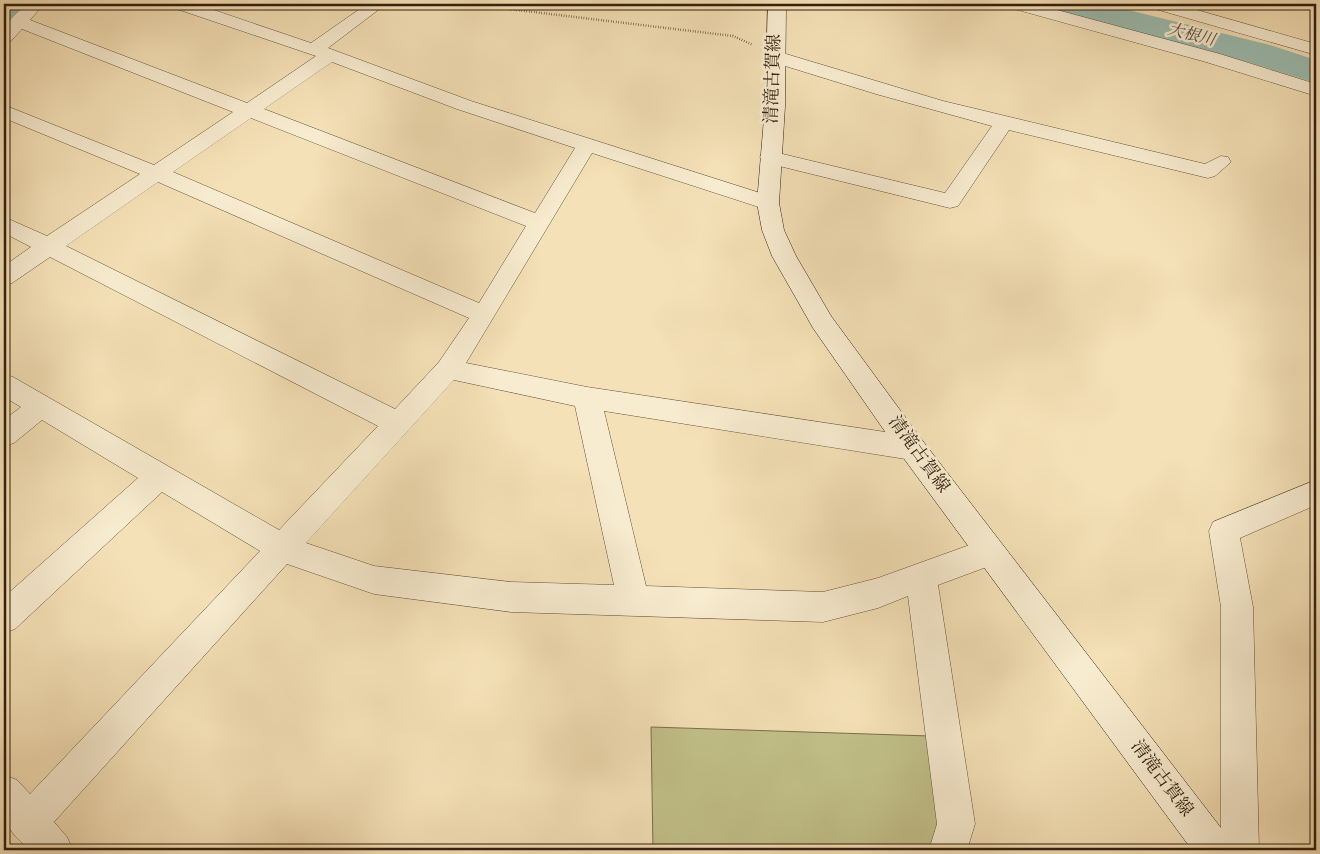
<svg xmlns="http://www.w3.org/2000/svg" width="1320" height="854" font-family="'Sorts Mill Goudy','Noto Serif JP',serif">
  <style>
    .green { fill: #c2c18a; stroke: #7a704c }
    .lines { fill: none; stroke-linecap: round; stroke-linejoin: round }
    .river { fill: #9cbdb1; fill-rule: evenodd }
    .minor-casing { stroke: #645038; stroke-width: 1 }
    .secondary-casing { stroke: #331f0e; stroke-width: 1 }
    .path { stroke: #331f0e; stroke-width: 2.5; stroke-dasharray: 0.5 2; stroke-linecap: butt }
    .minor { fill: #f8ecd0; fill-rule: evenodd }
    .secondary { fill: #f8ecd0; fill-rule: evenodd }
    .labels { text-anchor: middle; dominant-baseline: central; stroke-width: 5; stroke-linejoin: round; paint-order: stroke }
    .far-water-label { font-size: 16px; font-style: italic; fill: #524e3f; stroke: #f8ecd0 }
    .street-label { font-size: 18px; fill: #331f0e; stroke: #f8ecd0 }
  </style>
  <rect width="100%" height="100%" fill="#f5e1b7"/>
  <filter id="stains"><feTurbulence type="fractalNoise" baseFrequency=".004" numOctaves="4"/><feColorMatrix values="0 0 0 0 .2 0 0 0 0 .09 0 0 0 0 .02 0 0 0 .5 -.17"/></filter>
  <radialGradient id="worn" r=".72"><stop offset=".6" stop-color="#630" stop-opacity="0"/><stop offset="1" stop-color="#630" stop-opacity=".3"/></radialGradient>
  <path class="green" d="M651,727L930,736L942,834L933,850H653Z"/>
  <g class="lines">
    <path class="river" d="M4,4H29L16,18L4,21Z
      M1048,4H1104L1270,45L1316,60V83L1244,61L1053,11Z"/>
    <defs>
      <path id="minor" d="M26,4H44L30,20L247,103L316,56L174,8L172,4H196L311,43L367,4H386L328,48L471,101L776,198L779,203L776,208L768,210L592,153L466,363L587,387L912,436L922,440L926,448L922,456L912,460L604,411L646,586L823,592L878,578L989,538L1000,542L1004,552L1000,562L938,585L975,824L967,850H929L937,824L908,596L878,608L823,622L511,612L374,594L287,564L54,822L67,837L73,850H29L15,836L4,821V775L17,780L30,794L260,551L162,492L15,629L4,633V597L138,478L42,420L14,443L4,446V420L21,407L4,397V374L13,377L279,530L378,426L50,257L12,283L4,285V266L31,247L4,233V217L47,236L140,174L4,118V105L154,165L233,112L22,29L10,42L4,43C4,20 11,20 26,4ZM332,62L457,109L575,148L535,213L264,109ZM251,118L526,226L479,303L173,172ZM158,182L469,318L439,362L395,409L66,246ZM454,380L575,406L614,585L511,582L374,566L306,543Z
        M1008,4H1035L1220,54L1316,84V96L1206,62L1011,8Z
        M1149,4H1176L1316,44V55L1152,8Z
        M776,51L943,101L1205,164L1221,156L1228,157L1231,162L1215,176L1208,178L1009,130L958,206L950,208L763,162L760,157L763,152L770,151L945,193L992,126L876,94L769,61L767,57L769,53Z
        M1316,480V505L1240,538L1253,607L1259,850H1221V607L1209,531L1213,522Z"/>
      <path id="secondary" d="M768,4H786L785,106L779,203L784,230L796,256L831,316L922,440L1228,837L1234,850H1192L902,456L813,328L772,256L762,230L757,203L765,106Z"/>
    </defs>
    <use href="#minor" class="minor-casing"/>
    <use href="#secondary" class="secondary-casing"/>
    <path class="path" d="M467,4L733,36L753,45"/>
    <use href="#minor" class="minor"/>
    <use href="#secondary" class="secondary"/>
  </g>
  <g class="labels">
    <g class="far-water-label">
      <text transform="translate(1191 36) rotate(14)">大根川</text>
    </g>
    <g class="street-label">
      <text transform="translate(774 79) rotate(-88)">清滝古賀線</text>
      <text transform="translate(918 455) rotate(54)">清滝古賀線</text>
      <text transform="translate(1161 779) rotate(53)">清滝古賀線</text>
    </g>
  </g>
  <rect width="1320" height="854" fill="none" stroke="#f5e1b7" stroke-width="20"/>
  <rect x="5" y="5" width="1310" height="844" fill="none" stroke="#331f0e" stroke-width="2.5"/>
  <rect x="10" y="10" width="1300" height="834" fill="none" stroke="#331f0e"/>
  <rect width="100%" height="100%" filter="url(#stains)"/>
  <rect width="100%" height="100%" fill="url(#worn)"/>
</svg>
